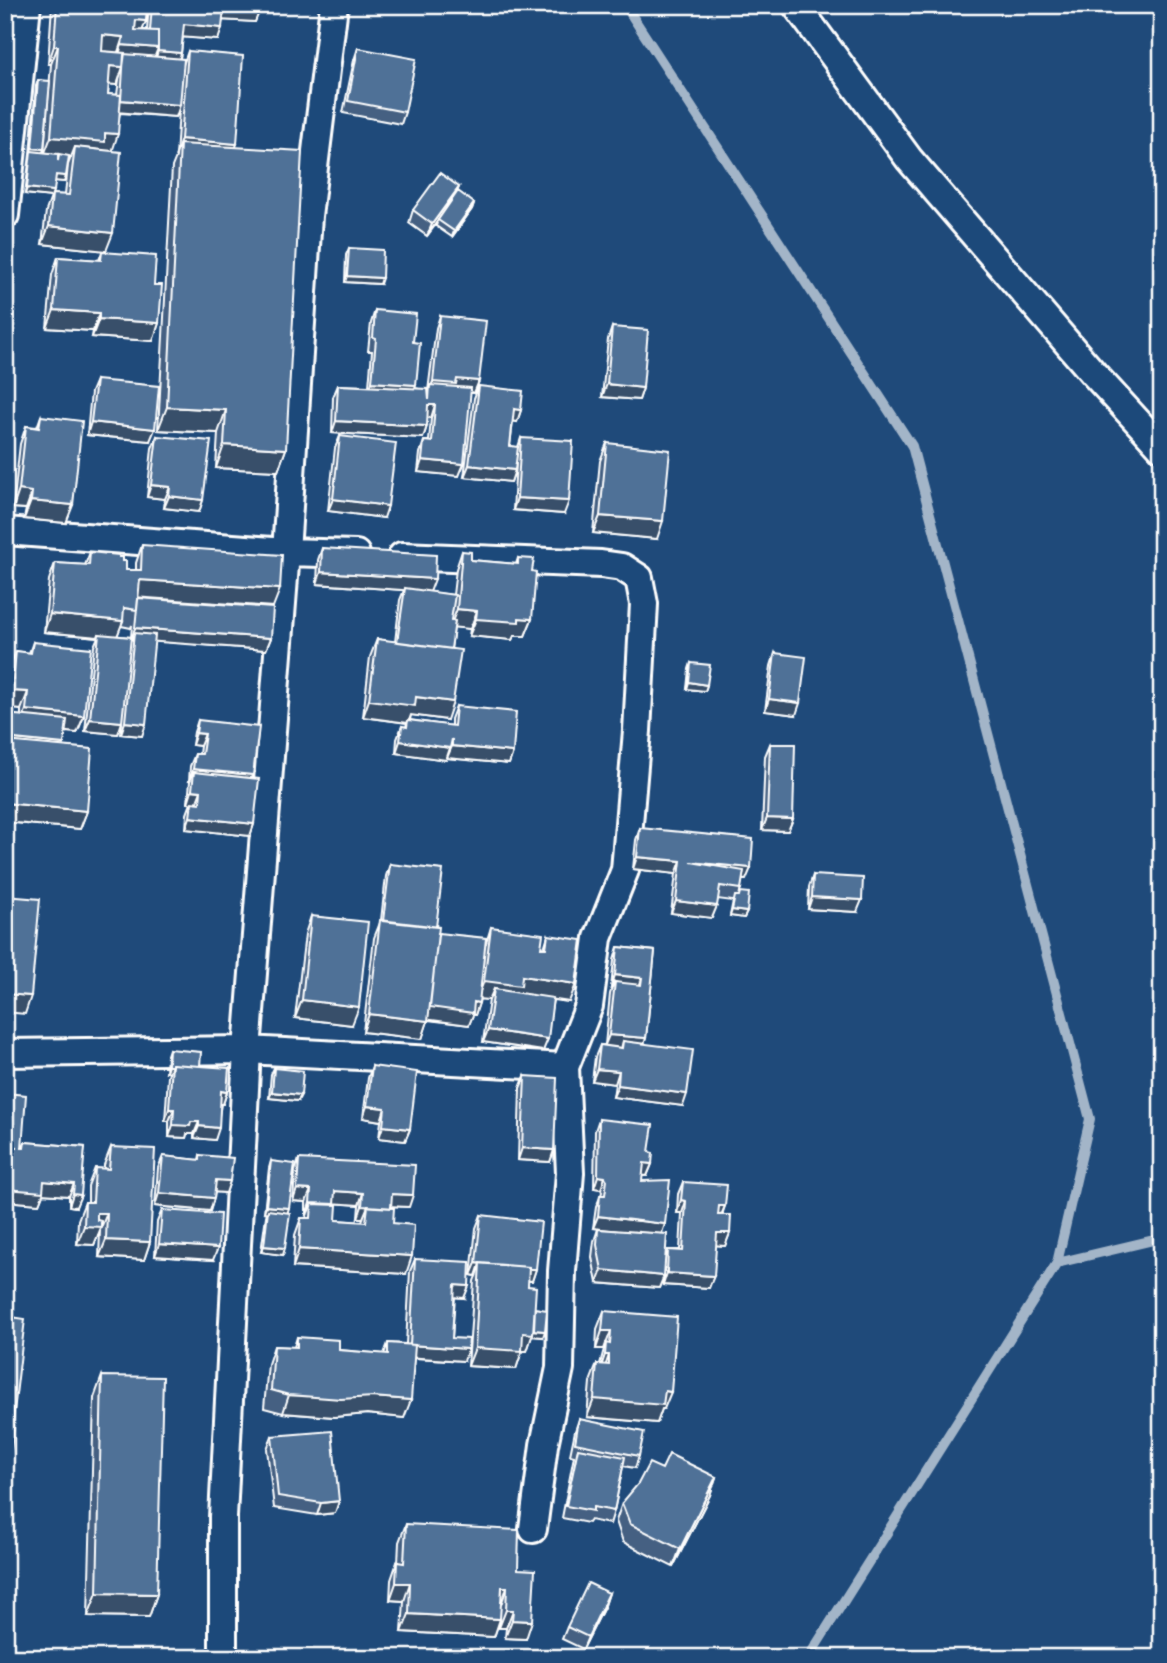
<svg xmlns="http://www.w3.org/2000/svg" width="1167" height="1663" font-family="Delius,sans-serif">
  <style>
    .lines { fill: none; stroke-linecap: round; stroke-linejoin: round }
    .stream { stroke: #a3b5c8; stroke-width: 10 }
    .minor-casing { stroke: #fff; stroke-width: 32 }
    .minor { stroke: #1f4a7a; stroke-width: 26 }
    .wall { fill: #456182; stroke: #fff; stroke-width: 2; fill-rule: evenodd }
    .shaded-wall { fill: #384f6a; stroke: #fff; stroke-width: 2 }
    .building { fill: #507197; stroke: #fff; stroke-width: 2 }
  </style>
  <rect width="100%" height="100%" fill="#1f4a7a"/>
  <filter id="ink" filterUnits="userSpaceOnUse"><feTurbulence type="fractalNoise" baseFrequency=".0143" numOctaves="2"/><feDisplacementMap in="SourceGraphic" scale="14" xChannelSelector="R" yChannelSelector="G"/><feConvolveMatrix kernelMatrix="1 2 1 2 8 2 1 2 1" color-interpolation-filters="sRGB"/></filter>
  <g filter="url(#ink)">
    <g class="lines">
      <path class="stream" d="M625,5L912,446L1090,1119L1057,1263
        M808,1658L1057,1263L1162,1238"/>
      <defs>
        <path id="minor" d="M796,5L909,159L1094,374L1162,448
          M5,215L27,5
          M5,531L286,552L356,554
          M402,556L601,564L622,567L639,578L644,604L637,731L625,870L598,938L589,1006L565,1067L570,1173L562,1271L560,1368L544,1445L533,1529
          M5,1053L247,1050L565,1067
          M223,1658V1517L247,1050L286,552L308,216L334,5"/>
      </defs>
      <use href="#minor" class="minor-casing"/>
      <use href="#minor" class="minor"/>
    </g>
    <path class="wall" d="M52,5H147L146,21L142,30H147L149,5H260L255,22L223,20L218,40L183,37L181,53L180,58L183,65L188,51L235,147L286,449L278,471L216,468L218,433L158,430L172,167L176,157L179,109L176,117L120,113L112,151L106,251L42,244L46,211L51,197L25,194L30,154L36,86L38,80L44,149L43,152L44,153L51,64H48ZM119,79L117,95L108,94L109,84L117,85ZM69,157H71L68,165L65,195L53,194L55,181L64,182Z
      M358,48L405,112L401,124L343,113L354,60Z
      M459,187L456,194L474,203L472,209L452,237L436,226L437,223L427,236L409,223L413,210Z
      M349,248L380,284L345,282L346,255Z
      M102,252L154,285L159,323L153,341L92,337L93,331L47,328L52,275L58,257L99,260Z
      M375,310L413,342L416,385L415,388L428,391L436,328L440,316L479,381L474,393H470L459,476L418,472L420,453L424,441H429L431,418L427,417V426L423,438L332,433L333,397L338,385L369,386L372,351H368L371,323Z
      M612,327L643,388L639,400L602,397L608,339Z
      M96,380L150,441L87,435L91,392Z
      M479,386L521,410L517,422L513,421L510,446L518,447L521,438L564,514L513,510L516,463L515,470L511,482L464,477L474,398Z
      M41,416L66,523L24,519L26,509L13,508L20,444L26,426L37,427Z
      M157,436L203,500L199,512L164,508L165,499L147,497L152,448Z
      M340,436L384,518L328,511L335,448Z
      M607,443L657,539L593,533L600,461Z
      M142,545L273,607L138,598L271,638L266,650L154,641L142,736L121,734L122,723L118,734L85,731L94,646L98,637L44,632L49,580L55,563L85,565L90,552L119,557L123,561L126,570H136V563ZM132,625L131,637L117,636L121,626L131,628Z
      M322,548L430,592L453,595L456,569L462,551L471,560L516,564L518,558L532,571V619L525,636H514L512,640L469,636L470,629L454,627L451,649L447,720L411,715L410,720L451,726V719L456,706L513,752L509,764L447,758L448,754L446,760L396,753L397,739L402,726L406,727L407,723L363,717L370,657L377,639L395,642L400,600L404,590L317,584L318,560Z
      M33,642L84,716L77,733L65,732L63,747L87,811L80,829L5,822V714L21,716V710L6,708L9,669L16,651L29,653Z
      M775,653L796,715L765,711L771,666Z
      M691,663L707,685L705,691L687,689L689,669Z
      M198,720L253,775L252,778L254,824L250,836L186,829L187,814L191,803H188L190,781H189L190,766L195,754H199L200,746L192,745L194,732Z
      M770,744L793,819L788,831L762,830L765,756Z
      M640,828L746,880H742L740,892L747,912L744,918L730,916L733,901L718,899L712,918L671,913L676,874L633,869L636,840Z
      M390,864L436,927L438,933L486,943L491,927L544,948L548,935L569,1002L553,1000L543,1051L483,1042L489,1000L480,999L475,1015H473L469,1025L428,1020L422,1039L363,1032L374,938L381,920L386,876Z
      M813,875L857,912L808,909L809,887Z
      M311,916L352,1025L295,1018L305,934Z
      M618,947L655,951L646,1038L644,1044L683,1106L613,1097L615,1084L592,1081L595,1057L600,1045H605L610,994L612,988H611L614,960Z
      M169,1049L200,1066L227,1092L223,1104H221L215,1140L194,1138V1134H187L186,1138L169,1137V1121H165L168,1076L169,1072H166L167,1055Z
      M372,1066L410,1129L405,1141L379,1138L381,1121L363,1118L368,1078Z
      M274,1068L298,1101L269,1098L271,1074Z
      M525,1076L554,1150L550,1162L518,1160L520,1088Z
      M5,1093L22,1148L25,1142L85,1147L76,1207L69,1206V1196L43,1194L39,1204L5,1201Z
      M599,1119L649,1152L652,1164L647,1176H642V1181L662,1234L665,1259L668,1250H680L682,1213H677L678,1194L683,1182L725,1206L722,1215L730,1233L725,1246L716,1245L709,1288L663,1285V1278L659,1288L597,1283L592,1257L594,1241L598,1229H606L593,1228L596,1207L602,1192L601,1189L594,1188L595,1131Z
      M111,1147L150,1242L144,1260L99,1257L100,1231L94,1245L77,1244L78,1220L85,1202H88V1186L95,1168L104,1169V1165Z
      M200,1155L230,1181L226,1193L215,1192L214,1198L210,1211L155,1206L158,1168L163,1156L199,1160Z
      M299,1159L409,1207L391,1206L393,1223L406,1274L293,1267L295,1235L301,1218H306L307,1215H306V1202L293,1201L295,1171ZM334,1203L359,1205L358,1218H363L362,1222L336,1220Z
      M271,1161L288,1213L283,1255L261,1252L266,1216L267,1212H264L269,1168Z
      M162,1210L213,1260L155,1256L157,1222Z
      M481,1215L536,1269L532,1281H528V1286L543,1337L532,1336L527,1351H522L516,1369L468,1366L474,1281L476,1276L471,1275L476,1228Z
      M415,1259L464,1298L455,1297L452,1338L464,1361L414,1358L404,1418L367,1414L334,1417L283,1413L264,1408L268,1364L274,1346L294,1347L297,1337L339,1350L384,1354L388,1343L406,1344L410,1271Z
      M604,1311L664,1409H662L657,1423L587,1417L590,1382L597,1364H600L604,1349H596L597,1329Z
      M102,1376L157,1594L149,1617L88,1616L94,1398Z
      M579,1419L639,1456L635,1468L623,1466L614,1511L610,1524L590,1520L588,1523L562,1518L574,1456L570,1455L575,1431Z
      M272,1436L339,1501L335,1513L317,1515L274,1508L267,1449Z
      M662,1469L716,1477L710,1495L673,1567L623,1542L616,1521L622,1503Z
      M406,1524L518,1569L526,1639L505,1638L506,1628H499L500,1620L494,1637L402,1632L404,1601L390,1600L391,1580L397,1562L398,1563L399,1542Z
      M609,1593L605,1605L583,1649L562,1639L567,1627Z"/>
    <path class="shaded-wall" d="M224,8L260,10L255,22L219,20Z
      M136,20L146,21L139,39L130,38Z
      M184,24L222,28L218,40L179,37Z
      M103,35L123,37L117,55L97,53Z
      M122,45L158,48L151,66L116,63Z
      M54,46H58L51,64H48Z
      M158,51L181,53L177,66L154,64Z
      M110,66L123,67L117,85L104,84Z
      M120,100L180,105L176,117L116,112Z
      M105,133L118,134L112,152L75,147L71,157L44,155L51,137Z
      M181,139L237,144L230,162L180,144L175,157Z
      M32,148L44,149L42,155L31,151L30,154Z
      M56,175L66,176L64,182L53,181Z
      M459,187L454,199L438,220L427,236L432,224Z
      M27,188L54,191L52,197V194L51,197L25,194Z
      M474,203L472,209L452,237L454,231Z
      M49,226L113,233L106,251L42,244Z
      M347,276L382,278L380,284L345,282Z
      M54,310L99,313L93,331L47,328Z
      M99,319L159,323L153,341L92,337Z
      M457,379L479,381L474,393L430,388L433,382Z
      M372,382L416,385L411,398L368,394Z
      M607,384L643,388L639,400L602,397Z
      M428,405H435L431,418L423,417Z
      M167,407L226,410L218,433L158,430Z
      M514,409L521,410L517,422L510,421Z
      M336,421L427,426L423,438L332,433Z
      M91,422L155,429L150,441L87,435Z
      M224,445L286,449L278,471L216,468Z
      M422,460L464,464L459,476L418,472Z
      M469,465L515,470L511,482L464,477Z
      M151,485L170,487L165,499L147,497Z
      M19,490L32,492L26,509L13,508Z
      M169,496L203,500L199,512L164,508Z
      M517,498L569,501L564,514L513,510Z
      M333,499L388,506L384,518L328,511Z
      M31,501L73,505L66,523L24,519Z
      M600,516L663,521L657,539L593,533Z
      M321,572L435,579L430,592L317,584Z
      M140,580L280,589L273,607L133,597Z
      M457,609L477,611L470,629L450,627Z
      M50,614L123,621L116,639L99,634L98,637L44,632Z
      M519,618L532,619L525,636H514L512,640L469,636L476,619Z
      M135,628L271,638L266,650L133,640L134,633L131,640Z
      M689,682L707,685L705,691L687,689Z
      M12,691L28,692L21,710L6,708Z
      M416,697L453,702L447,720L411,715L408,723L363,717L369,700Z
      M769,699L800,703L796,715L765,711Z
      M26,710L84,716L77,733L19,727Z
      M90,719L122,722L118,734L85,731Z
      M125,722L146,724L142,736L121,734Z
      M196,733L205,734L200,746L192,745Z
      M5,738L64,744L60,756L5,751Z
      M400,741L450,748L446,760L396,753Z
      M452,746L513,752L509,764L447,758Z
      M193,769L253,775L249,788L194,772L190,781H189Z
      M192,790L201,791L196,804L188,803Z
      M5,803L87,811L80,829L5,822Z
      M190,817L254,824L250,836L186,829Z
      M767,818L793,819L788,831L762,830Z
      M637,857L681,861L676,874L633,869Z
      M691,862L751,868L746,880L687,875Z
      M812,897L862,900L857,912L808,909Z
      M676,901L717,906L712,918L671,913Z
      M732,910L747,912L744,918L730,916Z
      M615,975L642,978L638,990L615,982L612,988H611Z
      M522,976L576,984L569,1002L518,994L494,989L489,1000L477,999L484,981Z
      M5,994L31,996L25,1014L5,1012Z
      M302,1000L359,1007L352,1025L295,1018Z
      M474,1002L479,1003L475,1015H473L469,1025L424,1019L429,1007Z
      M369,1014L428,1021L422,1039L363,1032Z
      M488,1030L548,1039L543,1051L483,1042Z
      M609,1035L646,1038L642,1051L623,1041L621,1049L604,1047Z
      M168,1066H172L169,1072H166Z
      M597,1069L619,1071L615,1084L592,1081Z
      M618,1085L687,1094L683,1106L613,1097Z
      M221,1091L227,1092L223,1104H217Z
      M272,1092L301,1095L298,1101L269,1098Z
      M367,1106L385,1108L381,1121L363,1118Z
      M169,1109H174L169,1121H165Z
      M191,1122H199L194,1134H187L186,1138L169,1137L173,1125Z
      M199,1126L219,1128L215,1140L194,1138Z
      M383,1126L410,1129L405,1141L379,1138Z
      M522,1148L554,1150L550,1162L518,1160Z
      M644,1163L652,1164L647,1176L639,1175Z
      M598,1176L605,1177L601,1189L594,1188Z
      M216,1180L230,1181L226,1193L211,1192Z
      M44,1181L74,1184L69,1196L43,1194L39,1204L5,1201L6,1189Z
      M297,1189L311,1190L306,1202L293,1201Z
      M335,1191L363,1193L359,1205L330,1203Z
      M159,1193L214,1198L210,1211L155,1206Z
      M73,1194L81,1195L76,1207L69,1206Z
      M392,1194L413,1195L409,1207L387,1206Z
      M681,1200L686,1201L682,1213H677Z
      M310,1203L334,1204H312L307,1215H306Z
      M266,1206L289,1208L287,1214L264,1212Z
      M362,1206H368L363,1218H358Z
      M719,1206H725L720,1218H714Z
      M97,1213H107L94,1245L77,1244L84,1226Z
      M598,1216L665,1224L661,1236L593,1228Z
      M717,1233H730L725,1246L712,1245Z
      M106,1240L150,1242L144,1260L99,1257Z
      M159,1244L218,1248L213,1260L155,1256Z
      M264,1246L285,1248L283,1255L261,1252Z
      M299,1249L412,1256L406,1274L293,1267Z
      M476,1263L480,1264L476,1276L471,1275Z
      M480,1264L536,1269L532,1281L480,1276Z
      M602,1270L664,1276L659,1288L597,1283Z
      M667,1273L714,1276L709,1288L663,1285Z
      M455,1285L469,1286L464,1298L451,1297Z
      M532,1330L545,1331L543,1337L532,1336L527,1351H522L516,1369L468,1366L475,1348Z
      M602,1331H611L604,1349H596Z
      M410,1345L468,1349L464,1361L406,1357Z
      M605,1355H609L603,1373H599Z
      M665,1391L671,1392L664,1409H662L657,1423L587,1417L594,1399Z
      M289,1395L373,1397L411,1400L404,1418L367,1414L334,1417L283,1413Z
      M5,1419L13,1420L7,1438H5Z
      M716,1477L710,1495L673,1567L680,1549Z
      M339,1501L335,1513L317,1515L321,1503Z
      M396,1583H410L404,1601L390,1600Z
      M502,1587H507L501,1605Z
      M97,1593L157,1594L149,1617L88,1616Z
      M609,1593L605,1605L583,1649L588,1637Z
      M506,1610H513L506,1628H499Z
      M409,1614L500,1619L494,1637L402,1632Z
      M512,1620L532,1621L526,1639L505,1638Z"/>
    <path class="building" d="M57,5H147L146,21L136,20L135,30L158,31V48L122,45L123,37L103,35L102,51L125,53L123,67L110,66L108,94L121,95L118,134L105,133V142L51,137L58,46H54Z
      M152,5H260V10L224,8L222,28L184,24L181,53L158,51V31H150Z
      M358,48L416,59L405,112L348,101Z
      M188,51L243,56L237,144L181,139Z
      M124,54L184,59L180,105L121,100Z
      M38,80L50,81L44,149L32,148Z
      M180,144L302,151L286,449L224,445L226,410L167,407Z
      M75,147L121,152L113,233L49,226L52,194L69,195Z
      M31,151L58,154V161L59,154L69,156L66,176L56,175L54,191L27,188Z
      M440,173L459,187L432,224L413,210Z
      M458,191L474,203L454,231L438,220Z
      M349,248L383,250L382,278L347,276Z
      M102,252L156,256L154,285H162L159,323L99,319V313L54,310L58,257L101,260Z
      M375,310L416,314L413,342L420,343L416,385L372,382L376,339L373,338Z
      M440,316L486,321L479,381L457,379L456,384L433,382Z
      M612,327L648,330L643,388L607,384Z
      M96,380L159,386L155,429L91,422Z
      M338,385L428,389L429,400L430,385L471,388L464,464L422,460L424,441L432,442L435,405H428L427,426L336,421Z
      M479,386L523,391L521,410L514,409L510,446L518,447L515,470L469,465Z
      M41,416L82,421L73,505L31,501L32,492L19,490L26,426L39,428Z
      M157,436L211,441L203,500L169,496L170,487L151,485Z
      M340,436L396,443L388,506L333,499Z
      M521,438L573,441L569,501L517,498Z
      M607,443L670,450L663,521L600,516Z
      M142,545L282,555L280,589L140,580L137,610L124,608L123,621L50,614L55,563L89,565L90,552L119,555V557H123V561H126V570H141Z
      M322,548L436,555L435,579L321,572Z
      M462,551L471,552V560L518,564V558L534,559L532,571L536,572L532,619L519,618V622L476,619L477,611L457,609Z
      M405,588L455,595L451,620L455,621L451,649L397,642Z
      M138,598L273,608L271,638L135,628Z
      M134,633L155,635L146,724L125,722Z
      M99,634L131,637L122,722L90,719Z
      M377,639L461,650L453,702L416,697L415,706L369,700Z
      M33,642L91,648L84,716L26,710L28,692L12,691L16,651L31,653Z
      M775,653L806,657L800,703L769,699Z
      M691,663L710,665L707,685L689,682Z
      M456,706L516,712L513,752L452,746V739L450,748L400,741L402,726L407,727L408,720L454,726Z
      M5,714L67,720L64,744L5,738Z
      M198,720L259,727L253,775L193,769L195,754H202L205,734L196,733Z
      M5,741L92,749L87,811L5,803Z
      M770,744H795L793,819L767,818Z
      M194,772L259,779L254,824L190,817L192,802L200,803L201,791L192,790Z
      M640,828L753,839L751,868L691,862L744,871L741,889L720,886L717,906L676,901L681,861L637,857Z
      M390,864L443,870L436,927L383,921Z
      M813,875L863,878L862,900L812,897Z
      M740,892L749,893L747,912L732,910L735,896H739Z
      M5,896L40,899L31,996L5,994Z
      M311,916L368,922L359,1007L302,1000Z
      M380,920L439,927L428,1021L369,1014Z
      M491,927L543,934L541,948H546L548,935L582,940L576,984L522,976L521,986L484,981Z
      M438,933L486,938L479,1003L474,1002L473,1013L430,1007Z
      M618,947L655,951L646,1038L609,1035L615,982L641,985L642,978L615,975Z
      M494,989L553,998L548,1039L488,1030Z
      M623,1041L693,1050L687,1094L618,1085L619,1071L597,1069L600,1045L622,1048Z
      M169,1049L201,1052L200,1066L172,1064V1066H168Z
      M172,1064L229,1068L227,1092L221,1091L219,1128L199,1126V1122H191L190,1126L173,1125L174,1109H169Z
      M372,1066L417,1072L410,1129L383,1126L385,1108L367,1106Z
      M274,1068L303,1071L301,1095L272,1092Z
      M525,1076L557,1078L554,1150L522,1148Z
      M5,1093L26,1095L22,1148H24L25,1142L85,1147L81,1195L73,1194L74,1184L44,1181L43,1192L6,1189L9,1147H18L5,1145Z
      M599,1119L653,1125L649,1152L653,1153L652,1164L644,1163L642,1181L670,1180L665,1224L598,1216L600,1195H605L607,1180L605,1177L598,1176Z
      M5,1147H7L5,1175Z
      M111,1147L155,1149L150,1242L106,1240L107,1213H97V1220L101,1221V1227L84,1226L85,1202H93L95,1168L109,1169Z
      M200,1155L233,1158L230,1181L216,1180L214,1198L159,1193L163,1156L200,1160Z
      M299,1159L415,1165L413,1195L392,1194L391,1208L362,1206L363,1193L335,1191L334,1204L310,1203L311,1190L297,1189Z
      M271,1161L295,1164L289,1208L266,1206Z
      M683,1182L727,1185L725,1206H719L718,1215H731L730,1233H717L714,1276L667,1273L668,1250L683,1251L686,1201L681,1200Z
      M312,1204L337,1205L336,1220L366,1222L368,1206L394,1208L393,1223L414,1225L412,1256L299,1249L301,1218H311Z
      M162,1210L220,1214L218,1248L159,1244Z
      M268,1210L290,1213L285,1248L264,1246Z
      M481,1215L541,1222L536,1269H529V1267L476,1263Z
      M598,1229L667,1234L664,1276L602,1270L597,1245Z
      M415,1259L470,1262L469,1286L455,1285L452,1338L469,1339L468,1349L410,1345Z
      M480,1263L529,1267L528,1286L536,1287L533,1334L523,1333L522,1351L475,1348Z
      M535,1308L547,1310L545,1331L534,1330Z
      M604,1311L677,1317L671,1392L665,1391L663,1405L594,1399L597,1364L609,1365V1355H605L606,1343L610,1344L611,1331H602Z
      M5,1316L25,1319L13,1420L5,1419Z
      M297,1337L339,1340V1350L388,1354V1343L415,1345L411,1400L373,1397L341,1399L289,1395L271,1390L274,1346L297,1347Z
      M102,1376L163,1377L157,1594L97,1593Z
      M579,1419L644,1432L639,1456L575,1443Z
      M5,1424L14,1425L5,1501Z
      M332,1431L339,1501L321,1503L278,1496L272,1436Z
      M578,1448L625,1457L614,1511L593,1507V1511L566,1506Z
      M669,1454L716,1477L680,1549L630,1524L622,1503L638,1484L649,1463L662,1469Z
      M406,1524L519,1530L518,1569L535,1570L532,1621L512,1620L513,1610H506L507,1587H502L500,1619L409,1614L410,1583H396L397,1562L404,1563Z
      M588,1583L609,1593L588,1637L567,1627Z"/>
  </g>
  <rect width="1167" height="1663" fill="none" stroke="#1f4a7a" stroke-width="28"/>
  <rect x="14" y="14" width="1139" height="1635" fill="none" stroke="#fff" stroke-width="2.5" filter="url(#ink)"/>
</svg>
